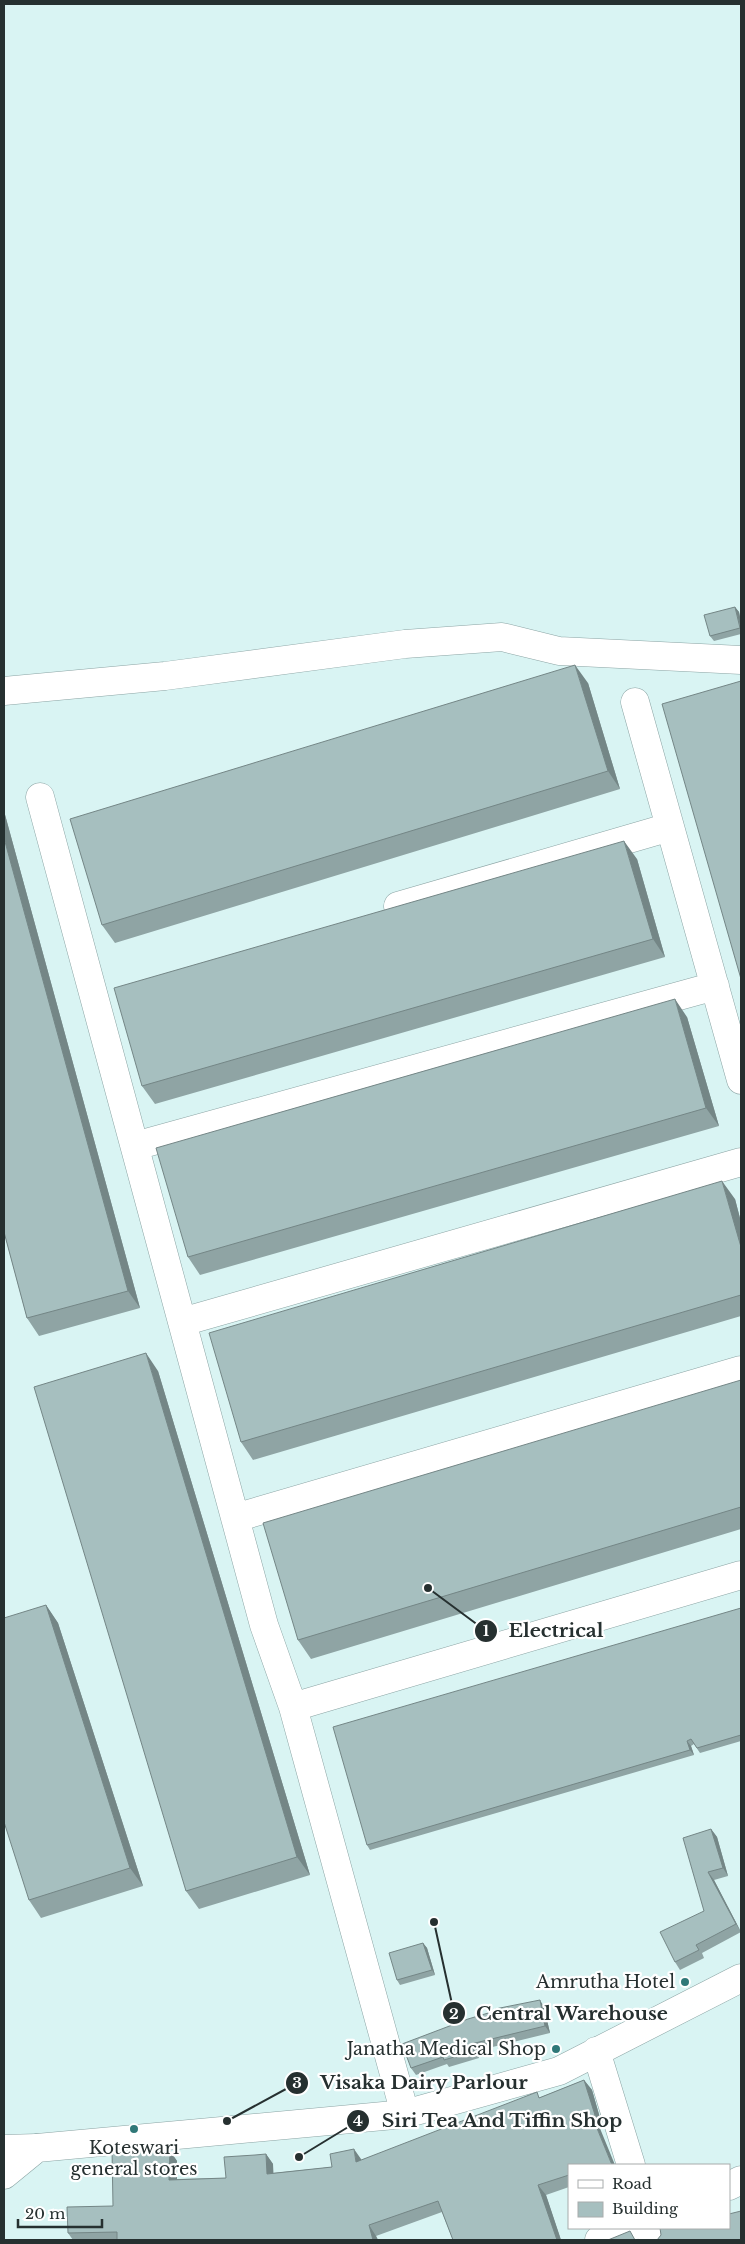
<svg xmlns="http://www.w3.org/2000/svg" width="745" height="2244" font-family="'Libre Baskerville',serif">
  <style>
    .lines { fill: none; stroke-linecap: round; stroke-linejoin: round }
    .minor-casing { stroke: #8ba4a4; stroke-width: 29 }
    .major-casing { stroke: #8ba4a4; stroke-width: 29 }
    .minor { stroke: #fff; stroke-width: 28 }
    .major { stroke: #fff; stroke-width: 28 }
    .wall { fill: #8fa4a4 }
    .shaded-wall { fill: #748686 }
    .building { fill: #a6bfbf; stroke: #748686 }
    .poi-dot { fill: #2f7878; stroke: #fff; stroke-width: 2 }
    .labels { text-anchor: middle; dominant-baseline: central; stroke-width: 4.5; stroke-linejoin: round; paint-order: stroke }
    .poi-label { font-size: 18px; fill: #263030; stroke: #fff; text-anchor: end }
    .leader { fill: none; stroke: #263030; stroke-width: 2 }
    .callout-dot { fill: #263030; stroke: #fff; stroke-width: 2 }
    .mark-label { font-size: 15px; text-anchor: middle; font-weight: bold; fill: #fff }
    .callout-label { font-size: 19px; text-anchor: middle; font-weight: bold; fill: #263030; stroke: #fff; stroke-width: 4.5; stroke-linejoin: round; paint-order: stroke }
  </style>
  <rect width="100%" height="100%" fill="#d9f4f3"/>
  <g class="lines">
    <defs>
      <path id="minor" d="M4,691L165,676L405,644L502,637L559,651L741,660
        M635,702L741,1080
        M40,797L264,1625L293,1707L405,2114
        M398,906L670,827
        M135,1146L715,986
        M182,1322L741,1162
        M235,1518L741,1370
        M293,1707L741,1575
        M596,2051L631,2165
        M4,2149L37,2148
        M729,2186L741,2180
        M650,2228L653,2240
        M599,2240L629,2228"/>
      <path id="major" d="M4,2175L37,2148L405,2114L559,2071L741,1978"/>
    </defs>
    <use href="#minor" class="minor-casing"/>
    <use href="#major" class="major-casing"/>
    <use href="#minor" class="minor"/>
    <use href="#major" class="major"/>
  </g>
  <path class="wall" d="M735,607L739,612L741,622V634L714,641L710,636Z
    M588,683L620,789L115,943L102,925Z
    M4,811L140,1308L39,1336L27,1318L4,1232Z
    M637,859L665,957L155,1104L142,1086Z
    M687,1017L719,1126L200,1275L188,1257Z
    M735,1199L741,1222V1316L253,1460L241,1442Z
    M158,1371L310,1875L199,1909L186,1891Z
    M741,1380V1529L311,1659L298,1640Z
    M46,1605L58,1623L143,1886L41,1918L29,1900Z
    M741,1608V1741L700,1753L694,1744L691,1746L694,1755L370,1850L367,1845Z
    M711,1829L717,1837L728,1876L714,1880L741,1932L702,1953L704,1958L680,1970L675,1962L704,1911Z
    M423,1943L427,1948L435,1975L400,1985L397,1980Z
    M544,2007L550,2033L476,2051L479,2058L449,2067L447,2064L416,2075L411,2068L495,2011Z
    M584,2080L592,2090L602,2125L599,2126L569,2165V2187L546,2195L561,2240H453L442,2212L376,2236L378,2240H73L68,2233L113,2206L141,2151H170L177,2161V2179L226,2178L266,2154L273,2164V2173L332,2167L361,2159V2160L541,2097Z"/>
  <path class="shaded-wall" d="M735,607L739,612L741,622V629Z
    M575,665L588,683L620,789L608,771Z
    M4,811L140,1308L128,1291L4,838Z
    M624,841L637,859L665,957L653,939Z
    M675,999L687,1017L719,1126L706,1108Z
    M722,1181L735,1199L741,1222V1247Z
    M146,1353L158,1371L310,1875L297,1857Z
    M46,1605L58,1623L143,1886L130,1868Z
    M687,1741L691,1746L694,1755L690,1750Z
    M711,1829L717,1837L728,1876L723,1868Z
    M708,1872L714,1880L741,1932L736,1924Z
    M423,1943L427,1948L435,1975L432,1970Z
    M540,2000L544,2007L550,2033L545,2026Z
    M471,2044L476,2051L479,2058L474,2051Z
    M584,2080L592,2090L602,2125L595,2115Z
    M592,2116L599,2126L615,2165H612Z
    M354,2149L361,2159L363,2172L356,2162Z
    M170,2151L177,2161V2190L169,2180Z
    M266,2154L273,2164L274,2184L267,2174Z
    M538,2185L546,2195L561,2240H557Z
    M369,2225L376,2236L378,2240H373Z"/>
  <path class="building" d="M735,607L740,628L710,636L704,615Z
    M575,665L608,771L102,925L70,819Z
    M741,681V979L662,704Z
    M4,838L128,1291L27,1318L4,1232Z
    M624,841L653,939L142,1086L114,988Z
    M675,999L706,1108L188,1257L156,1148Z
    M722,1181L741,1247V1295L241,1442L209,1333Z
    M146,1353L297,1857L186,1891L34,1387Z
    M741,1380V1507L298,1640L263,1523Z
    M46,1605L130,1868L29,1900L4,1822V1618Z
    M741,1608V1735L697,1748L691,1739L687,1741L690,1750L367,1845L333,1727Z
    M711,1829L723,1868L708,1872L736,1924L696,1945L699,1950L675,1962L660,1932L704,1911L683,1838Z
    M423,1943L432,1970L397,1980L389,1953Z
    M540,2000L545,2026L471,2044L474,2051L444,2060L443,2057L411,2068L402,2044L468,2019L495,2011V2009Z
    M584,2080L595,2115L592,2116L612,2165H569V2175L538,2185L557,2240H453L438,2201L369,2225L373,2240H117V2232L68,2233L67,2207L113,2206L112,2149L139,2148V2151H170L169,2180L226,2178L224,2157L255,2155L266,2154L267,2174L332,2167L330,2154L354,2149L356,2162L537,2092L539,2098Z
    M741,2211V2240H657L661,2235L660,2228H729V2214Z
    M630,2231L635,2240H608Z"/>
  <g class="poi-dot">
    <circle cx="685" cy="1982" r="5"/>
    <circle cx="556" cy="2049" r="5"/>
    <circle cx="134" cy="2129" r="5"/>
  </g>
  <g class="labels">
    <g class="poi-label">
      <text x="675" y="1982">Amrutha Hotel</text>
      <text x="546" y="2049">Janatha Medical Shop</text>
      <text x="134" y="2148" text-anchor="middle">Koteswari<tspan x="134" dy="21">general stores</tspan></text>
    </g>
  </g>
  <path class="leader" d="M428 1588L486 1631M434 1922L454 2013M227 2121L297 2083M299 2157L358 2121"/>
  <g class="callout-dot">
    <circle cx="428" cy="1588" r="5"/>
    <circle cx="434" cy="1922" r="5"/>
    <circle cx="227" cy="2121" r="5"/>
    <circle cx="299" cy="2157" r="5"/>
    <circle cx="486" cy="1631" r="12"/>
    <circle cx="454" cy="2013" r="12"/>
    <circle cx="297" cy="2083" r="12"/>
    <circle cx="358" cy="2121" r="12"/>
  </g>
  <g class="mark-label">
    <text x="486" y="1636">1</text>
    <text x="454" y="2019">2</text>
    <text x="297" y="2088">3</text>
    <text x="358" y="2126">4</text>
  </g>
  <g class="callout-label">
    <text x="556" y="1637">Electrical</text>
    <text x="572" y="2020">Central Warehouse</text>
    <text x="424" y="2089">Visaka Dairy Parlour</text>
    <text x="502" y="2127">Siri Tea And Tiffin Shop</text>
  </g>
  <rect width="745" height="2244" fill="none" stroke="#263030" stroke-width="10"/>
  <rect x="568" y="2164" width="162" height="65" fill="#ffffff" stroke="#a8acac"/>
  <rect x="578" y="2180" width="25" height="8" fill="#ffffff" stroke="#a8acac"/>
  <text x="612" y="2189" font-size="15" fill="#263030">Road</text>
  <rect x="578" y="2202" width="25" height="15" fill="#a6bfbf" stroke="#a8acac"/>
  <text x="612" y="2214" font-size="15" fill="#263030">Building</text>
  <path d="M18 2219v8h84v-8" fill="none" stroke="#263030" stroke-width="2.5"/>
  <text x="25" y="2219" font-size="15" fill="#263030" stroke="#ffffff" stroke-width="4" paint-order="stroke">20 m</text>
</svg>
